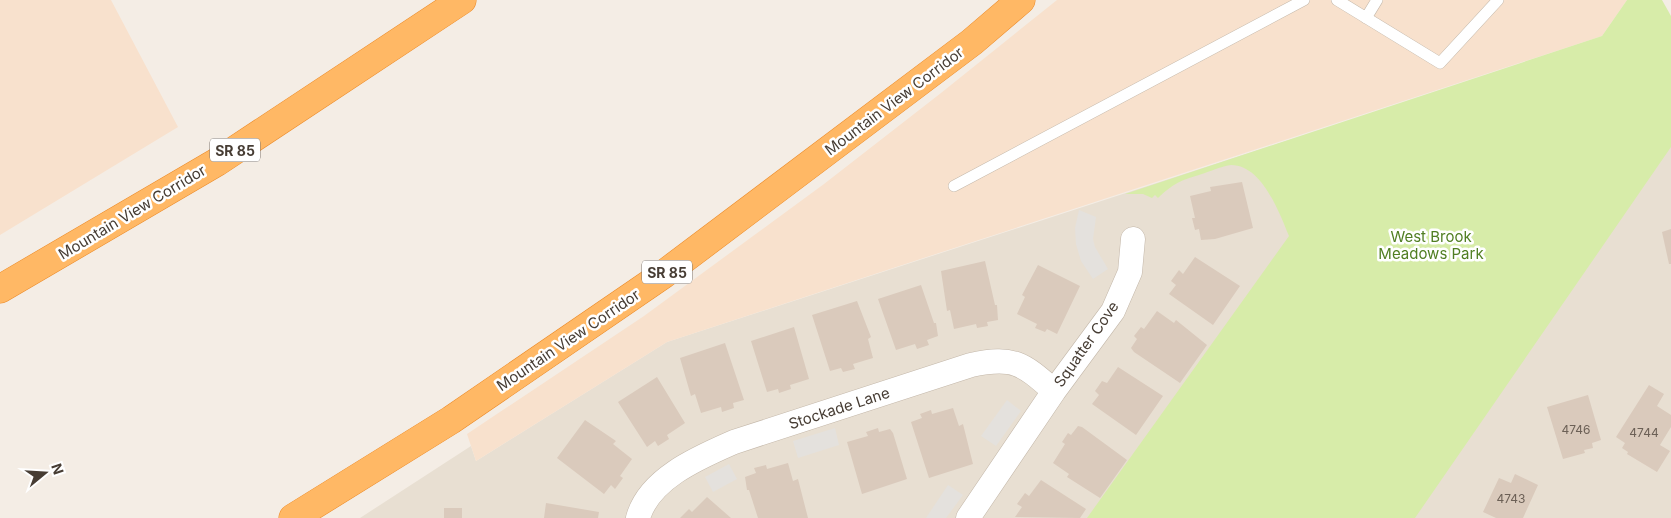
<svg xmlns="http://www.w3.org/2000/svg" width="1671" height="518" font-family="Inter,sans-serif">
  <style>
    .residential { fill: #e8dfd2 }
    .commercial { fill: #f8e1cd }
    .green { fill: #d7eca9 }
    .parking { fill: #e4e1dd }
    .building { fill: #dacabc }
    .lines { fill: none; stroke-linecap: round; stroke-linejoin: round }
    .lane-casing { stroke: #c3b7a9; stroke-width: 12 }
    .street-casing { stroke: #c3b7a9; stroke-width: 25 }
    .highway-casing { stroke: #eb8a28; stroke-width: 29 }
    .lane { stroke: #fff; stroke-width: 11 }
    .street { stroke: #fff; stroke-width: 24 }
    .highway { stroke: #ffb865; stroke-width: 28 }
    .labels { text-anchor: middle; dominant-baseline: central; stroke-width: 5; stroke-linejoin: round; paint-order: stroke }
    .number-label { font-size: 12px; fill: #6c6056 }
    .shield { fill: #fff; stroke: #7e7771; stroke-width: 1 }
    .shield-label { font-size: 14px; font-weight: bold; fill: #473d34 }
    .street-label { font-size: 15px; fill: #473d34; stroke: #fff }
    .park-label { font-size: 15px; fill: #507e22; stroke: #fff }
  </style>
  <rect width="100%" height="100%" fill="#f4ede5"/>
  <path class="residential" d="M1671,16V518H360L471,446L476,461L667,342Z"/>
  <path class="commercial" d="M0,0H111L178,127L0,235Z
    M1057,0H1627L1602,36L667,342L476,461L467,434L644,316L824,184L941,93Z"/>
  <path class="green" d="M1627,0H1662L1671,16V147L1415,518H1087L1289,236C1279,212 1262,165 1231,165C1223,166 1213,170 1205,173C1183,180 1176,181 1158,198L1155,195L1152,198L1143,194H1125L1602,36Z"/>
  <path class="parking" d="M1079,210L1096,217L1093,239L1095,247L1108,269L1093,279L1081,261L1076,244L1075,228Z
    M1007,400L1021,411L996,446L981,436Z
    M835,428L839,445L798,458L793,441Z
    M729,464L737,479L713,492L705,477Z
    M948,485L963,495L946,518H926Z"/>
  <path class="building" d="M1242,182L1253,228L1215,239L1201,240L1199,229L1195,230L1192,218H1195L1190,196L1211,191L1210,187Z
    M1671,229V264H1669L1662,232Z
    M1195,257L1240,286L1213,325L1169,294L1176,285L1171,281L1179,270L1183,274Z
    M985,261L995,305H997L998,320L987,322L988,326L977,328L976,324L954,329L950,310L947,311L941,271Z
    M1038,265L1080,286L1057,334L1047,329L1045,332L1035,328L1037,324L1017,314L1025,297L1022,295Z
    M921,285L934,323H936L938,336L927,340L929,345L917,349L915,344L896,350L878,299Z
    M857,301L871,337L868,339L873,358L853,364L855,369L843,372L841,368L830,371L812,315Z
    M1157,311L1174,323L1176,320L1207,345L1180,383L1134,352L1131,348L1137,339L1134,336L1141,327L1144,329Z
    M794,327L809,379L790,385L791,389L779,393L778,389L767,392L751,341Z
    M725,343L744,400L733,403L734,408L722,412L721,407L701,413L695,394L691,396L680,358Z
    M1118,367L1163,396L1136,435L1092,404L1099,395L1095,391L1102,381L1107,383Z
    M657,377L685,423L667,435L669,439L658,446L655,441L647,447L618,402Z
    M1649,385L1664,394L1657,406L1671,415V427L1660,445L1670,451L1657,472L1627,454L1628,452L1622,448L1625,443L1616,437Z
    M1588,395L1601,440L1592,443L1593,448L1584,450L1585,453L1563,459L1547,407Z
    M953,408L959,426L963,424L973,464L929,478L911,422L922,418L920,414L931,410L932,414Z
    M585,420L616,441L613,444L632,459L620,476L623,478L615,489L611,485L604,494L557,458Z
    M1078,426L1082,427L1127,460L1100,498L1067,477L1069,474L1053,463L1065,444L1062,442L1068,433L1071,435Z
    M878,428L879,432L890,429L893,433L907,479L862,494L847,442L868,436L866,432Z
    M788,463L793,481L798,479L808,518H758L749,490H747L745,477L756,473L754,468L766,465L767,469Z
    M1515,474L1538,485L1523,518H1496L1483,512L1499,478L1511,483Z
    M1041,480L1086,509L1080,518L1015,517L1022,507L1017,504L1025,493L1029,496Z
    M707,497L731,518H680L689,509L692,512Z
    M546,503L599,512L598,518H544Z
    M444,508H462V518H444Z"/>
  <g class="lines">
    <defs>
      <path id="lane" d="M1337,0L1440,63L1498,0
        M1366,18L1377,0
        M954,186L1304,0"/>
      <path id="street" d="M638,518C649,478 700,457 734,442L971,365C1014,356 1022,363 1054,391
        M968,518L1054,391L1113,311L1130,272L1133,239"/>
      <path id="highway" d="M0,289L217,162L462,0
        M293,518L451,420L664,274L972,42L1021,0"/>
    </defs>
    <use href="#lane" class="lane-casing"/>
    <use href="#street" class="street-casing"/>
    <use href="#highway" class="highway-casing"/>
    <use href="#lane" class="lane"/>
    <use href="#street" class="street"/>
    <use href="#highway" class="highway"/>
  </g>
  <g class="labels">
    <g class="number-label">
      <text x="1576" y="429">4746</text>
      <text x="1644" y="432">4744</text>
      <text x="1511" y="498">4743</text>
    </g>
    <g class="shield">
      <rect x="210" y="138.5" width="50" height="23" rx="4"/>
      <rect x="642" y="260.5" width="50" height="23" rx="4"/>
    </g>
    <g class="shield-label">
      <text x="235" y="150">SR 85</text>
      <text x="667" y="272">SR 85</text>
    </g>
    <g class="street-label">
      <text transform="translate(894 101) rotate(-37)">Mountain View Corridor</text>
      <text transform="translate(132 212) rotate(-31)">Mountain View Corridor</text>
      <text transform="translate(568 340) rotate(-34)">Mountain View Corridor</text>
      <text transform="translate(1086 344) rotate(-55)">Squatter Cove</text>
      <text transform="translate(839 408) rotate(-18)">Stockade Lane</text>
    </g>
    <g class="park-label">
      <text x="1431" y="236">West Brook<tspan x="1431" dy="17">Meadows Park</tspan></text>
    </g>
  </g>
  <g transform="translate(45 473) rotate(72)" stroke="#ffffff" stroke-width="4" paint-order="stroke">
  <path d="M0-4L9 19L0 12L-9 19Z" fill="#473d34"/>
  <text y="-8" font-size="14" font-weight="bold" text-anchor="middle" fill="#473d34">N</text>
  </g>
</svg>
